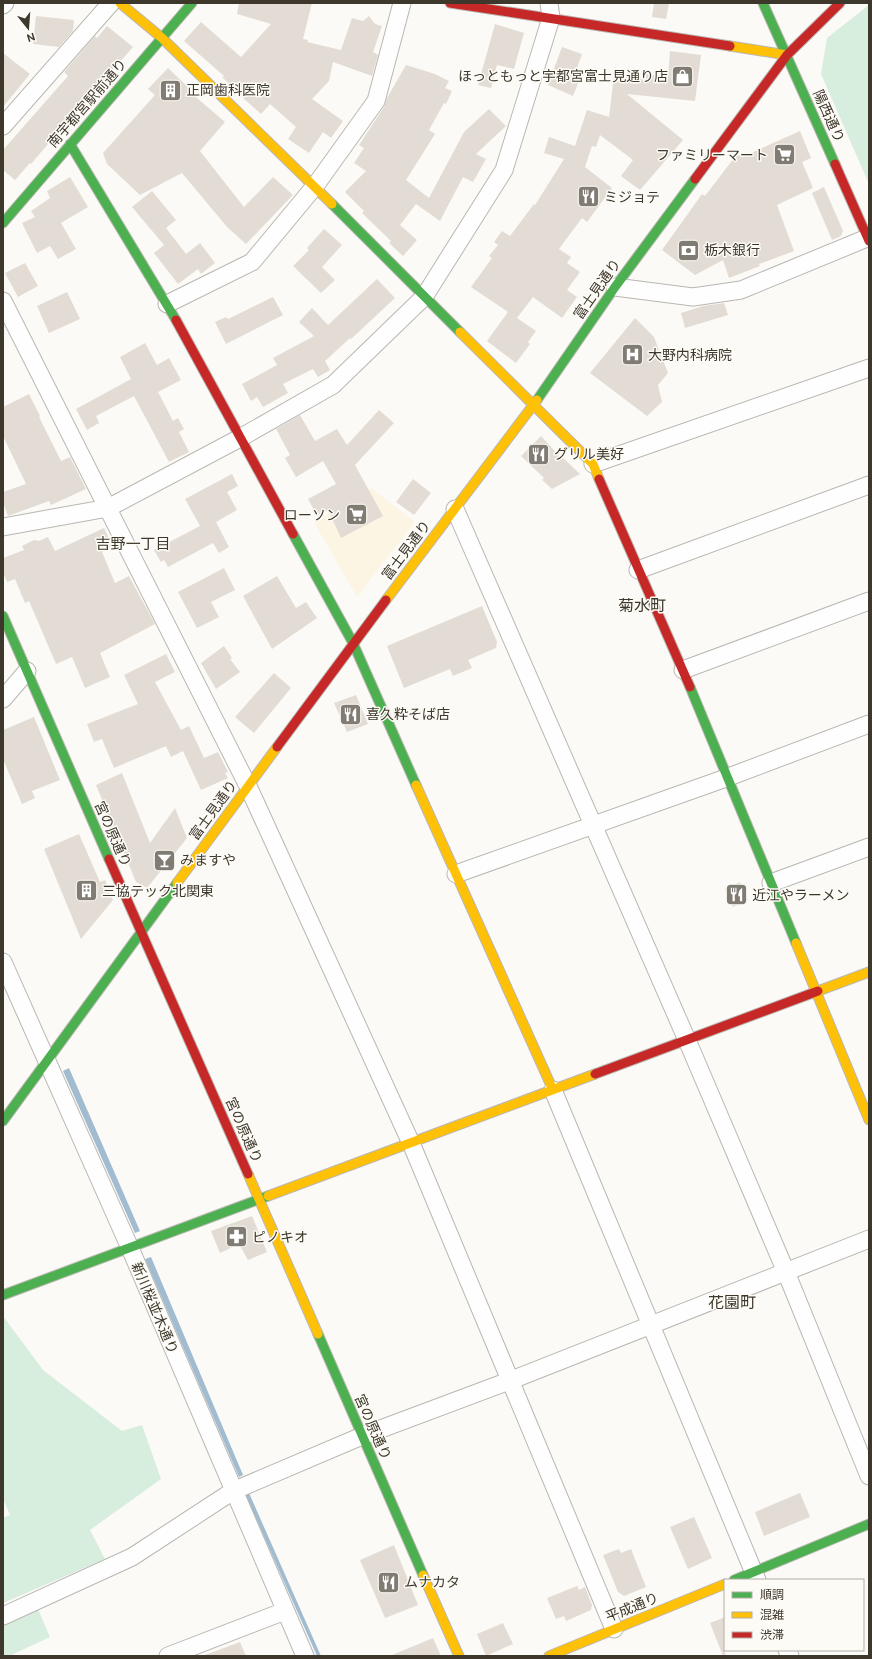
<svg xmlns="http://www.w3.org/2000/svg" width="872" height="1659" font-family="Ubuntu,'Noto Sans JP',sans-serif">
  <style>
    .built { fill: #fdf5e4 }
    .green { fill: #d7eddd }
    .water { fill: #a1bcd0 }
    .building { fill: #e3dcd4 }
    .lines { fill: none; stroke-linecap: round; stroke-linejoin: round }
    .street-casing { stroke: #bab7b1; stroke-width: 19 }
    .fast-casing { stroke: #bab7b1; stroke-width: 11 }
    .slow-casing { stroke: #bab7b1; stroke-width: 11 }
    .jam-casing { stroke: #bab7b1; stroke-width: 11 }
    .street { stroke: #fefefe; stroke-width: 17 }
    .fast { stroke: #4caf50; stroke-width: 9 }
    .slow { stroke: #ffc107; stroke-width: 9 }
    .jam { stroke: #c62828; stroke-width: 9 }
    .labels { text-anchor: middle; dominant-baseline: central; stroke-width: 3; stroke-linejoin: round; paint-order: stroke }
    .poi-label { font-size: 14px; fill: #3d372c; stroke: #fdfbf5; text-anchor: start }
    .street-label { font-size: 14px; fill: #3d372c; stroke: #fdfbf5 }
    .neighbourhood-label { font-size: 15px; fill: #3d372c; stroke: #fdfbf5 }
    .quarter-label { font-size: 16px; fill: #3d372c; stroke: #fdfbf5 }
  </style>
  <rect width="100%" height="100%" fill="#fbfaf7"/>
  <path class="built" d="M371,488L415,522L357,597L314,522Z"/>
  <path class="green" d="M869,5V184L821,74L827,38Z
    M3,1316L43,1370L122,1431L142,1425L161,1479L90,1530L105,1559L3,1603V1518L10,1515L3,1498Z
    M38,1609L50,1637L9,1656H3V1625Z"/>
  <path class="water" d="M69,1068L140,1231L135,1233L63,1071Z
    M151,1257L243,1475L239,1477L145,1259Z
    M249,1493L321,1656H317L245,1494Z"/>
  <path class="building" d="M239,3H312L303,39L308,40L307,42L341,50L352,18L363,21L369,16L375,24L382,26L373,52L378,55L372,76L333,62L329,81L312,99L343,121L331,138L323,132L309,153L288,139L296,127L270,104L261,114L234,90L235,89L222,77L224,76L184,41L201,22L241,57L271,24L237,14Z
    M654,3H669L666,19L652,17Z
    M36,16L74,20L73,31L59,47L33,44Z
    M495,24L524,33L514,69L497,65L491,88L478,85Z
    M107,26L133,47L104,80L106,81L92,97L59,131L31,164L30,163L15,180L3,170V150L68,76L64,72L95,36L97,38Z
    M562,47L582,54L575,74L581,76L573,96L548,85Z
    M670,51L701,55L695,101L627,94L683,140L640,190L621,176L633,160L600,135L596,147L592,146L585,167L612,188L587,222L582,218L559,249L571,257L567,263L580,272L567,290L577,297L562,318L533,297L517,318L536,331L528,342L530,344L516,363L487,341L508,312L471,287L492,258L489,256L498,245L494,242L502,231L510,236L534,204L535,205L564,159L544,153L549,137L575,146L587,110L609,117L614,75L646,79V74L668,77Z
    M3,53L30,74L3,107Z
    M406,65L435,74L449,81L445,88L452,91L446,104L444,103L429,130L435,134L406,180L429,198L464,132L489,109L506,126L476,154L486,159L473,182L463,177L440,221L416,204L400,225L417,240L403,256L389,243L391,241L362,213L364,211L345,192L366,171L354,163L364,148L359,145L384,107L387,98Z
    M168,68L191,90L190,92L225,122L200,151L244,207L273,177L293,195L246,244L227,227L182,173L140,195L107,164L103,153L155,95L148,89Z
    M800,131L811,158L802,162L813,188L777,205L794,251L759,264L760,266L729,278L723,260L695,275L662,250L702,194L705,196L737,154L742,157Z
    M70,177L88,207L61,223L76,249L58,259L50,246L37,253L22,223L35,217L31,211L50,198L47,191Z
    M824,187L843,231L841,236L832,240L812,193Z
    M152,191L176,220L166,228L186,254L200,243L215,263L201,274L198,269L178,284L154,253L164,245L132,207Z
    M324,229L342,245L322,267L335,280L321,293L293,266L309,250L307,248Z
    M25,263L38,286L18,297L5,273Z
    M377,279L395,298L351,339L350,338L325,361L330,370L318,377L313,369L283,384L288,393L263,407L257,397L251,401L242,384L277,365L273,358L314,336L299,322L312,308L328,325Z
    M67,292L80,319L49,333L37,306Z
    M273,297L283,315L226,344L215,322L226,317L228,319Z
    M724,303L728,315L685,328L681,313L703,306Z
    M635,318L654,337L668,373L658,385L662,402L647,416L590,373Z
    M145,343L157,365L169,358L181,380L158,392L173,421L178,418L184,429L179,432L189,452L169,462L134,396L96,416L99,423L87,430L76,409L131,379L120,357Z
    M29,394L40,416L39,417L61,461L70,457L86,489L51,505L49,501L8,516L3,502V492L26,484L3,436V407Z
    M379,410L394,423L355,465L383,516L341,538L328,510L317,516L308,499L336,484L323,461L296,477L285,458L290,455L276,429L300,415L315,441L337,429L347,445Z
    M541,436L562,459L563,458L580,474L552,489L542,480L544,478L521,456Z
    M232,474L238,486L227,492L237,510L216,522L229,547L219,553L213,543L168,567L164,560L161,562L154,550L200,526L185,499Z
    M413,479L431,493L414,515L396,502Z
    M104,528L113,547L102,552L115,583L129,576L155,624L100,653L110,677L85,688L72,657L56,664L29,601L25,603L15,579L7,582L3,572V558L24,550L22,546L34,540L39,541L48,537L55,551Z
    M224,568L235,590L211,602L219,617L197,628L178,592Z
    M277,576L296,608L306,602L317,618L272,649L243,596Z
    M482,606L497,642L496,648L468,660L472,668L453,676L450,669L404,688L387,646Z
    M224,646L232,658L230,659L240,672L216,689L201,663Z
    M166,654L175,672L155,682L181,730L189,726L204,758L218,752L228,772L225,773L228,778L201,790L183,751L171,757L166,746L114,768L102,739L94,742L87,724L138,704L124,675Z
    M274,673L291,688L254,733L235,717Z
    M356,695L368,724L347,732L334,703Z
    M34,717L60,780L32,791L35,798L22,804L3,759V730Z
    M122,773L150,843L175,808L187,838L147,888L136,882L96,785Z
    M79,834L100,882L105,880L113,900L81,939L44,849Z
    M740,882L748,900L733,907L725,889Z
    M252,1216L267,1252L248,1260L239,1244L220,1253L211,1231Z
    M800,1493L810,1517L764,1536L755,1512Z
    M694,1517L712,1558L688,1569L670,1527Z
    M394,1545L418,1605L385,1618L360,1560Z
    M619,1549L621,1553L631,1549L646,1587L624,1596L618,1592L603,1555Z
    M577,1586L579,1590L585,1587L592,1605L591,1610L566,1621L564,1616L556,1619L547,1598Z
    M725,1617V1656H723L710,1623Z
    M503,1623L513,1644L486,1656L477,1634Z
    M433,1638L441,1656H390Z
    M240,1642L246,1656H206L205,1655Z"/>
  <g class="lines">
    <defs>
      <path id="street" d="M3,5L5,3
        M3,126L111,3
        M615,287L693,297L741,290L867,238
        M3,301L248,786L411,1143L614,1629
        M167,304L252,262L315,186L376,101L402,3
        M593,464L869,368
        M455,509L687,1040L786,1272L869,1476
        M3,527L108,508L240,438L333,385L424,297L504,170L551,18L549,3
        M638,570L869,485
        M683,670L869,601
        M3,699L27,671
        M456,874L726,778L869,724
        M771,883L869,847
        M3,962L130,1248L305,1656
        M553,1090L757,1580
        M3,1616L132,1557L233,1491L362,1436L509,1381L869,1239
        M787,1650L790,1656
        M168,1656L285,1611"/>
      <path id="fast" d="M763,3L835,164
        M70,144L176,320
        M332,204L460,332
        M3,223L192,3
        M537,400L615,287L695,179
        M293,534L353,643L416,785
        M3,616L109,859
        M690,687L796,943
        M3,1121L177,883
        M3,1295L268,1196
        M318,1334L423,1575
        M734,1580L869,1524"/>
      <path id="slow" d="M120,3L162,38L332,204
        M730,46L787,55
        M460,332L593,464L599,479
        M386,600L537,400
        M416,785L553,1090
        M177,883L277,747
        M796,943L869,1120
        M818,991L869,972
        M248,1174L318,1334
        M268,1196L595,1074
        M423,1575L459,1656
        M549,1656L725,1584"/>
      <path id="jam" d="M450,3L730,46
        M835,164L869,241
        M695,179L787,55L840,3
        M176,320L293,534
        M599,479L690,687
        M277,747L386,600
        M109,859L248,1174
        M595,1074L818,991"/>
    </defs>
    <use href="#street" class="street-casing"/>
    <use href="#fast" class="fast-casing"/>
    <use href="#slow" class="slow-casing"/>
    <use href="#jam" class="jam-casing"/>
    <use href="#street" class="street"/>
    <use href="#fast" class="fast"/>
    <use href="#slow" class="slow"/>
    <use href="#jam" class="jam"/>
  </g>
  <defs>
    <symbol id="shop-square" viewBox="-11 -11 22 22"><rect x="-9" y="-9" width="18" height="18" rx="4" fill="#807b73" stroke="#fdfbf5"/><path d="M-5-2.5h2.3a2.7 3.5 0 0 1 5.4 0H5L5.5 6h-11ZM-1.5-2.5h3a1.5 2.3 0 0 0-3 0Z" fill="#fff"/></symbol>
    <symbol id="building-square" viewBox="-11 -11 22 22"><rect x="-9" y="-9" width="18" height="18" rx="4" fill="#807b73" stroke="#fdfbf5"/><path d="M-4-6H4V6H1V3H-1V6H-4ZM-2.5-4.3h1.7v1.8h-1.7ZM.8-4.3h1.7v1.8H.8ZM-2.5-1h1.7V.8h-1.7ZM.8-1h1.7V.8H.8Z" fill="#fff"/></symbol>
    <symbol id="supermarket-square" viewBox="-11 -11 22 22"><rect x="-9" y="-9" width="18" height="18" rx="4" fill="#807b73" stroke="#fdfbf5"/><path d="M-6-5.5h2.5l.6 2H6L4.5 2H-2.5L-4.4-4H-6ZM-1.5 3.2a1.3 1.3 0 1 0 .1 0ZM3 3.2a1.3 1.3 0 1 0 .1 0Z" fill="#fff"/></symbol>
    <symbol id="restaurant-square" viewBox="-11 -11 22 22"><rect x="-9" y="-9" width="18" height="18" rx="4" fill="#807b73" stroke="#fdfbf5"/><path d="M-5-6h1v4h1v-4h1v4h1v-4h1v5L-1.5 .5V6h-2V.5L-5-1ZM5-6V6H3V1.5H1.5Q1.5-4 5-6Z" fill="#fff"/></symbol>
    <symbol id="bank-square" viewBox="-11 -11 22 22"><rect x="-9" y="-9" width="18" height="18" rx="4" fill="#807b73" stroke="#fdfbf5"/><path d="M-6-4H6V4H-6ZM0-2.3a2.3 2.3 0 1 0 0 4.6a2.3 2.3 0 1 0 0-4.6Z" fill="#fff"/></symbol>
    <symbol id="hospital-square" viewBox="-11 -11 22 22"><rect x="-9" y="-9" width="18" height="18" rx="4" fill="#807b73" stroke="#fdfbf5"/><path d="M-5-5h3v3.5h4V-5h3V5h-3V1.5h-4V5h-3Z" fill="#fff"/></symbol>
    <symbol id="bar-square" viewBox="-11 -11 22 22"><rect x="-9" y="-9" width="18" height="18" rx="4" fill="#807b73" stroke="#fdfbf5"/><path d="M-6-5H6L.8 .8V4.5H3.5V6h-7V4.5H-.8V.8Z" fill="#fff"/></symbol>
    <symbol id="pharmacy-square" viewBox="-11 -11 22 22"><rect x="-9" y="-9" width="18" height="18" rx="4" fill="#807b73" stroke="#fdfbf5"/><path d="M-2-6h4v4h4v4h-4v4h-4v-4h-4v-4h4Z" fill="#fff"/></symbol>
  </defs>
  <g fill-rule="evenodd">
    <use href="#shop-square" x="670" y="64" width="25" height="25"/>
    <use href="#building-square" x="158" y="78" width="25" height="25"/>
    <use href="#supermarket-square" x="772" y="142" width="25" height="25"/>
    <use href="#restaurant-square" x="576" y="184" width="25" height="25"/>
    <use href="#bank-square" x="676" y="238" width="25" height="25"/>
    <use href="#hospital-square" x="620" y="342" width="25" height="25"/>
    <use href="#restaurant-square" x="526" y="442" width="25" height="25"/>
    <use href="#supermarket-square" x="344" y="502" width="25" height="25"/>
    <use href="#restaurant-square" x="338" y="702" width="25" height="25"/>
    <use href="#bar-square" x="152" y="848" width="25" height="25"/>
    <use href="#building-square" x="74" y="878" width="25" height="25"/>
    <use href="#restaurant-square" x="724" y="882" width="25" height="25"/>
    <use href="#pharmacy-square" x="224" y="1224" width="25" height="25"/>
    <use href="#restaurant-square" x="376" y="1570" width="25" height="25"/>
  </g>
  <g class="labels">
    <g class="poi-label">
      <text x="668" y="76" text-anchor="end">ほっともっと宇都宮富士見通り店</text>
      <text x="186" y="90">正岡歯科医院</text>
      <text x="768" y="155" text-anchor="end">ファミリーマート</text>
      <text x="604" y="197">ミジョテ</text>
      <text x="704" y="250">栃木銀行</text>
      <text x="648" y="355">大野内科病院</text>
      <text x="554" y="454">グリル美好</text>
      <text x="340" y="515" text-anchor="end">ローソン</text>
      <text x="366" y="714">喜久粋そば店</text>
      <text x="180" y="860">みますや</text>
      <text x="102" y="891">三協テック北関東</text>
      <text x="752" y="895">近江やラーメン</text>
      <text x="252" y="1237">ピノキオ</text>
      <text x="404" y="1582">ムナカタ</text>
    </g>
    <g class="street-label">
      <text transform="translate(87 103) rotate(-49)">南宇都宮駅前通り</text>
      <text transform="translate(829 116) rotate(66)">陽西通り</text>
      <text transform="translate(597 289) rotate(-55)">富士見通り</text>
      <text transform="translate(406 550) rotate(-53)">富士見通り</text>
      <text transform="translate(213 810) rotate(-54)">富士見通り</text>
      <text transform="translate(113 834) rotate(66)">宮の原通り</text>
      <text transform="translate(244 1130) rotate(66)">宮の原通り</text>
      <text transform="translate(155 1308) rotate(67)">新川桜並木通り</text>
      <text transform="translate(373 1427) rotate(66)">宮の原通り</text>
      <text transform="translate(632 1607) rotate(-22)">平成通り</text>
    </g>
    <g class="neighbourhood-label">
      <text x="133" y="543">吉野一丁目</text>
    </g>
    <g class="quarter-label">
      <text x="642" y="605">菊水町</text>
      <text x="732" y="1302">花園町</text>
    </g>
  </g>
  <rect width="872" height="1659" fill="none" stroke="#3d372c" stroke-width="8"/>
  <rect x="724" y="1579" width="140" height="72" fill="#fdfbf5" stroke="#b0ada5"/>
  <rect x="732" y="1592" width="20" height="6" fill="#4caf50" stroke="#b0ada5"/>
  <text x="760" y="1599" font-size="12" fill="#3d372c">順調</text>
  <rect x="732" y="1612" width="20" height="6" fill="#ffc107" stroke="#b0ada5"/>
  <text x="760" y="1619" font-size="12" fill="#3d372c">混雑</text>
  <rect x="732" y="1632" width="20" height="6" fill="#c62828" stroke="#b0ada5"/>
  <text x="760" y="1639" font-size="12" fill="#3d372c">渋滞</text>
  <g transform="translate(28 28) rotate(163)" stroke="#fdfbf5" stroke-width="3" paint-order="stroke">
  <path d="M0-3L7 15L0 10L-7 15Z" fill="#3d372c"/>
  <text y="-6" font-size="11" font-weight="bold" text-anchor="middle" fill="#3d372c">N</text>
  </g>
</svg>
